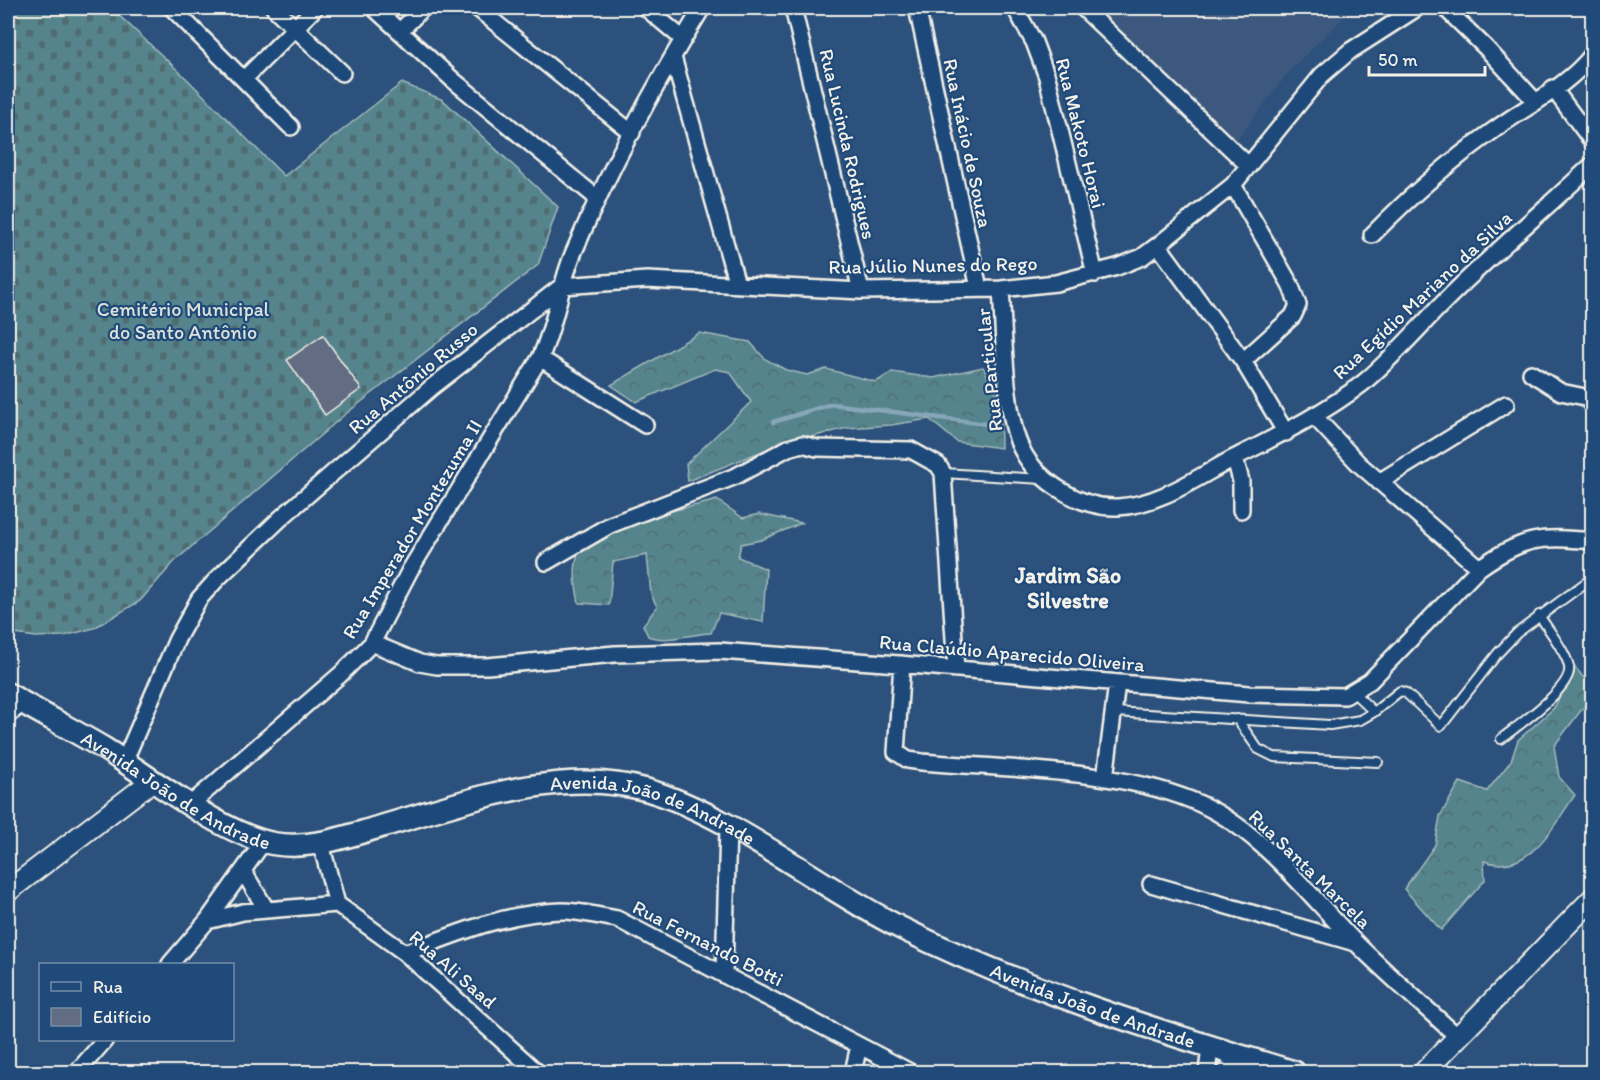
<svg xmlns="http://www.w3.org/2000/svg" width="1600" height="1080" font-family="Itim,sans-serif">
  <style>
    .built { fill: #3c597e }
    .forest { fill: url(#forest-crowns); stroke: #a4baba; stroke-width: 1.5 }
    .cemetery { fill: url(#cemetery-stones); stroke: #a4baba; stroke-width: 1.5 }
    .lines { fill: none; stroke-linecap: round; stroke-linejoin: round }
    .stream { stroke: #87a7b9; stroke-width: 4.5 }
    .building { fill: #626c82; stroke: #f4f1e8; stroke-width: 1.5 }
    .service-casing { stroke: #f4f1e8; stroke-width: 12 }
    .minor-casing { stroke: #f4f1e8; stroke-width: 20 }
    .tertiary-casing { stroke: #f4f1e8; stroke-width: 24 }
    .secondary-casing { stroke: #f4f1e8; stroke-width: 26 }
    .service { stroke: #1f4a7a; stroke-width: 8 }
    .minor { stroke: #1f4a7a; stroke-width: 15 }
    .tertiary { stroke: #1f4a7a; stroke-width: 20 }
    .secondary { stroke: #1f4a7a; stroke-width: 21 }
    .labels { text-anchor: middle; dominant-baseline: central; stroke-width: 4.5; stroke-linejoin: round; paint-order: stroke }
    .street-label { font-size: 20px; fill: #f4f1e8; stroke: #1f4a7a }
    .park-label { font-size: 20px; fill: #dce1da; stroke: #1f4a7a }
    .quarter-label { font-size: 22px; font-weight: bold; fill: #f4f1e8; stroke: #1f4a7a }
  </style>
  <defs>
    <pattern id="forest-crowns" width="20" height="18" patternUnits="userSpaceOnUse" patternTransform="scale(1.5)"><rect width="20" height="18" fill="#55848d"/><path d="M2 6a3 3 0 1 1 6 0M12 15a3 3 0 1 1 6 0" fill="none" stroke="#506c71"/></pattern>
    <pattern id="cemetery-stones" width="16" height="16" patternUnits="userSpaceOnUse" patternTransform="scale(1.5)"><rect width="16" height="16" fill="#55848d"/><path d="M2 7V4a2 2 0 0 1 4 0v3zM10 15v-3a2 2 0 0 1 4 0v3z" fill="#506c71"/></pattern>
  </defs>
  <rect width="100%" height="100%" fill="#2c517c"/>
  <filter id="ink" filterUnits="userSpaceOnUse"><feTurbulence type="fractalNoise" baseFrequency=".0167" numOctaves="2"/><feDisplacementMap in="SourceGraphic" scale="12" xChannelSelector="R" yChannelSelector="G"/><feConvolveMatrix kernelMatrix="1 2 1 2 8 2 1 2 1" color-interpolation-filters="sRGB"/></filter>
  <g filter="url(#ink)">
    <path class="built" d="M1095,8H1338L1346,15L1292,68L1235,142Z"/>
    <path class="forest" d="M699,333L750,342L765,359L786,370L807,375L826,369L876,382L892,372L933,378L983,367L1000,400L1001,448L957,442L929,419L891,425L847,428L775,446L688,481L686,464L751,402L730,372L715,369L636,402L611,385Z
      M717,500L743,518L759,514L802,523L761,540L741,544L738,557L766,569L763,622L719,613L711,633C690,634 667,643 648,636L643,625L657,607L651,594L647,555L613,562L609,605L579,603C576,588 572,568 579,552C592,523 687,509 717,500Z
      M1575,667L1592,688V696L1554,746L1559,777L1575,795C1553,826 1529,877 1484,861L1485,880L1441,930L1404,889L1435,845L1440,816L1460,782L1487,791L1511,761L1518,740L1554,708Z"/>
    <path class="cemetery" d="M8,8H111L185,77L284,176L402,83L443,100L558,207L538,265L343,416L175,561L140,601L94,628L64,636L36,637L8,633Z"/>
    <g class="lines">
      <path class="stream" d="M773,422L832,404L986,424"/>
    </g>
    <path class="building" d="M323,335L361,389L325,415L287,360Z"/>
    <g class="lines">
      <defs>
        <path id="service" d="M943,473L1043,479
          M1354,693L1374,712
          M1114,712L1330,725L1360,720L1374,712L1400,691L1406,693L1441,726L1498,653L1517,633L1592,578
          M1237,719L1258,749L1274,757L1378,762
          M1501,739C1517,726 1573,688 1569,667C1567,653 1547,628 1539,615"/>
        <path id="minor" d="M172,8L291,127
          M274,8L342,73
          M374,8L453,80L598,199
          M477,8L632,133
          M646,8L683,39
          M793,8L861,291
          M917,8L979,288
          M1015,8L1034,42L1047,77L1095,274
          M1083,8L1249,166
          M1445,8L1486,48L1534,100
          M400,31L423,8
          M673,57L737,284
          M244,79L315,8
          M1553,88L1592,141
          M1233,185L1290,284L1298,305L1293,316L1243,361
          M1372,235C1410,196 1450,161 1494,130C1525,107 1568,86 1592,55
          M1158,245L1243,361L1286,433
          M562,286L647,280L861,291L1001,289L1056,283L1117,267L1142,257L1158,245L1233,185L1322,75L1350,51L1417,8
          M1001,289C1004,329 1004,416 1022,450C1038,482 1082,509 1118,507C1160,505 1199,476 1234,458C1279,435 1323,414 1363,383C1393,358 1419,327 1446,300C1493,253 1544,210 1592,165
          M540,358L645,425
          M1531,373L1561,392L1585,397L1592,404
          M1314,416L1359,464L1479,568
          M1235,458L1241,481V510
          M1379,482L1506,404
          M546,562L610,525L736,476L788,448L802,444L817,448L911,450L938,465L943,473L956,669
          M372,643L420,663L437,666H487L615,654L719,651L899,664L1249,694L1345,696L1370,681L1479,568C1523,537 1540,536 1592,541
          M902,664L896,752L908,760L922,762C1005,769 1114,769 1191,800C1258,826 1306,892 1355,942C1388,975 1424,1006 1459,1038
          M8,715L23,703
          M124,762L177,639L199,599L218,578L282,517L432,387L562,286
          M1105,778L1117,683
          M191,804L341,674L372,643L410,570L540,358C556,324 559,288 573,254C609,169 654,86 702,8
          M321,844L337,904
          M243,871L266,909
          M1151,884L1355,943
          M337,904L405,953L537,1072
          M207,921L243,912L337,904
          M405,953C455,934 507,912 562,911C580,911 598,916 617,919L910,1072
          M170,964L207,921L264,841
          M724,974L728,827
          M77,1072L105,1040
          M853,1072L859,1046
          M1207,1072L1210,1048
          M1225,1072L1241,1057"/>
        <path id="tertiary" d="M8,891L152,781
          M1424,1072L1592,899"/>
        <g id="secondary">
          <path id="s1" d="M8,694C40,713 73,730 105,749C150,777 226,837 276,844C312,849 345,837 379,827C463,803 559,765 647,790C732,815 818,886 899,927C1026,990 1159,1032 1294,1072"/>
        </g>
      </defs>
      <use href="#service" class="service-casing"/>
      <use href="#minor" class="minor-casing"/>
      <use href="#tertiary" class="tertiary-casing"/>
      <use href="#secondary" class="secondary-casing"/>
      <use href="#service" class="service"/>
      <use href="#minor" class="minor"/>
      <use href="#tertiary" class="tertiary"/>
      <use href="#secondary" class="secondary"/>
    </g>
  </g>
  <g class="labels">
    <g class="street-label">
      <text transform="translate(1081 133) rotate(76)">Rua Makoto Horai</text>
      <text transform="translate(968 143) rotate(78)">Rua Inácio de Souza</text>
      <text transform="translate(848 144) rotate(77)">Rua Lucinda Rodrigues</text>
      <text transform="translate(933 265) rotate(-1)">Rua Júlio Nunes do Rego</text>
      <text transform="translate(1422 295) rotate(-43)">Rua Egídio Mariano da Silva</text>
      <text transform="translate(989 370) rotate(-96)">Rua Particular</text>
      <text transform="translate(413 378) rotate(-40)">Rua Antônio Russo</text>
      <text transform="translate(412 529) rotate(-59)">Rua Imperador Montezuma II</text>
      <text transform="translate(1012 653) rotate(5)">Rua Claúdio Aparecido Oliveira</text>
      <text stroke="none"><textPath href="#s1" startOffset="194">Avenida João de Andrade</textPath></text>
      <text stroke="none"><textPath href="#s1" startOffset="698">Avenida João de Andrade</textPath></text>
      <text transform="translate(1310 869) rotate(44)">Rua Santa Marcela</text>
      <text transform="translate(708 943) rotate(27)">Rua Fernando Botti</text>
      <text transform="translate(453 969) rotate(41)">Rua Ali Saad</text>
      <text stroke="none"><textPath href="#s1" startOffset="1185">Avenida João de Andrade</textPath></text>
    </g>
    <g class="park-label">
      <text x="183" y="309">Cemitério Municipal<tspan x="183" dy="23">do Santo Antônio</tspan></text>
    </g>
    <g class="quarter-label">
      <text x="1068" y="575">Jardim São<tspan x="1068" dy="25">Silvestre</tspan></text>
    </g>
  </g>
  <rect width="1600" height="1080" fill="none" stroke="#1f4a7a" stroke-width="30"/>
  <rect x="15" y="15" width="1570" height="1050" fill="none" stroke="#f4f1e8" stroke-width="2" filter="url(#ink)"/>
  <rect x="39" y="963" width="195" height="78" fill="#1f4a7a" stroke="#748da6" stroke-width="1.5"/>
  <rect x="51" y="982" width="30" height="9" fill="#1f4a7a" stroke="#748da6" stroke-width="1.5"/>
  <text x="93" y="993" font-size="18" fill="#f4f1e8">Rua</text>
  <rect x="51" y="1008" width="30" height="18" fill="#626c82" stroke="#748da6" stroke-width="1.5"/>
  <text x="93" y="1023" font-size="18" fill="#f4f1e8">Edifício</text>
  <path d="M1369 66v9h116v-9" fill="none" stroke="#f4f1e8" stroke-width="3"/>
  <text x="1378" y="66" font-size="18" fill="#f4f1e8" stroke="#1f4a7a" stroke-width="4.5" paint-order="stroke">50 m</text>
</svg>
